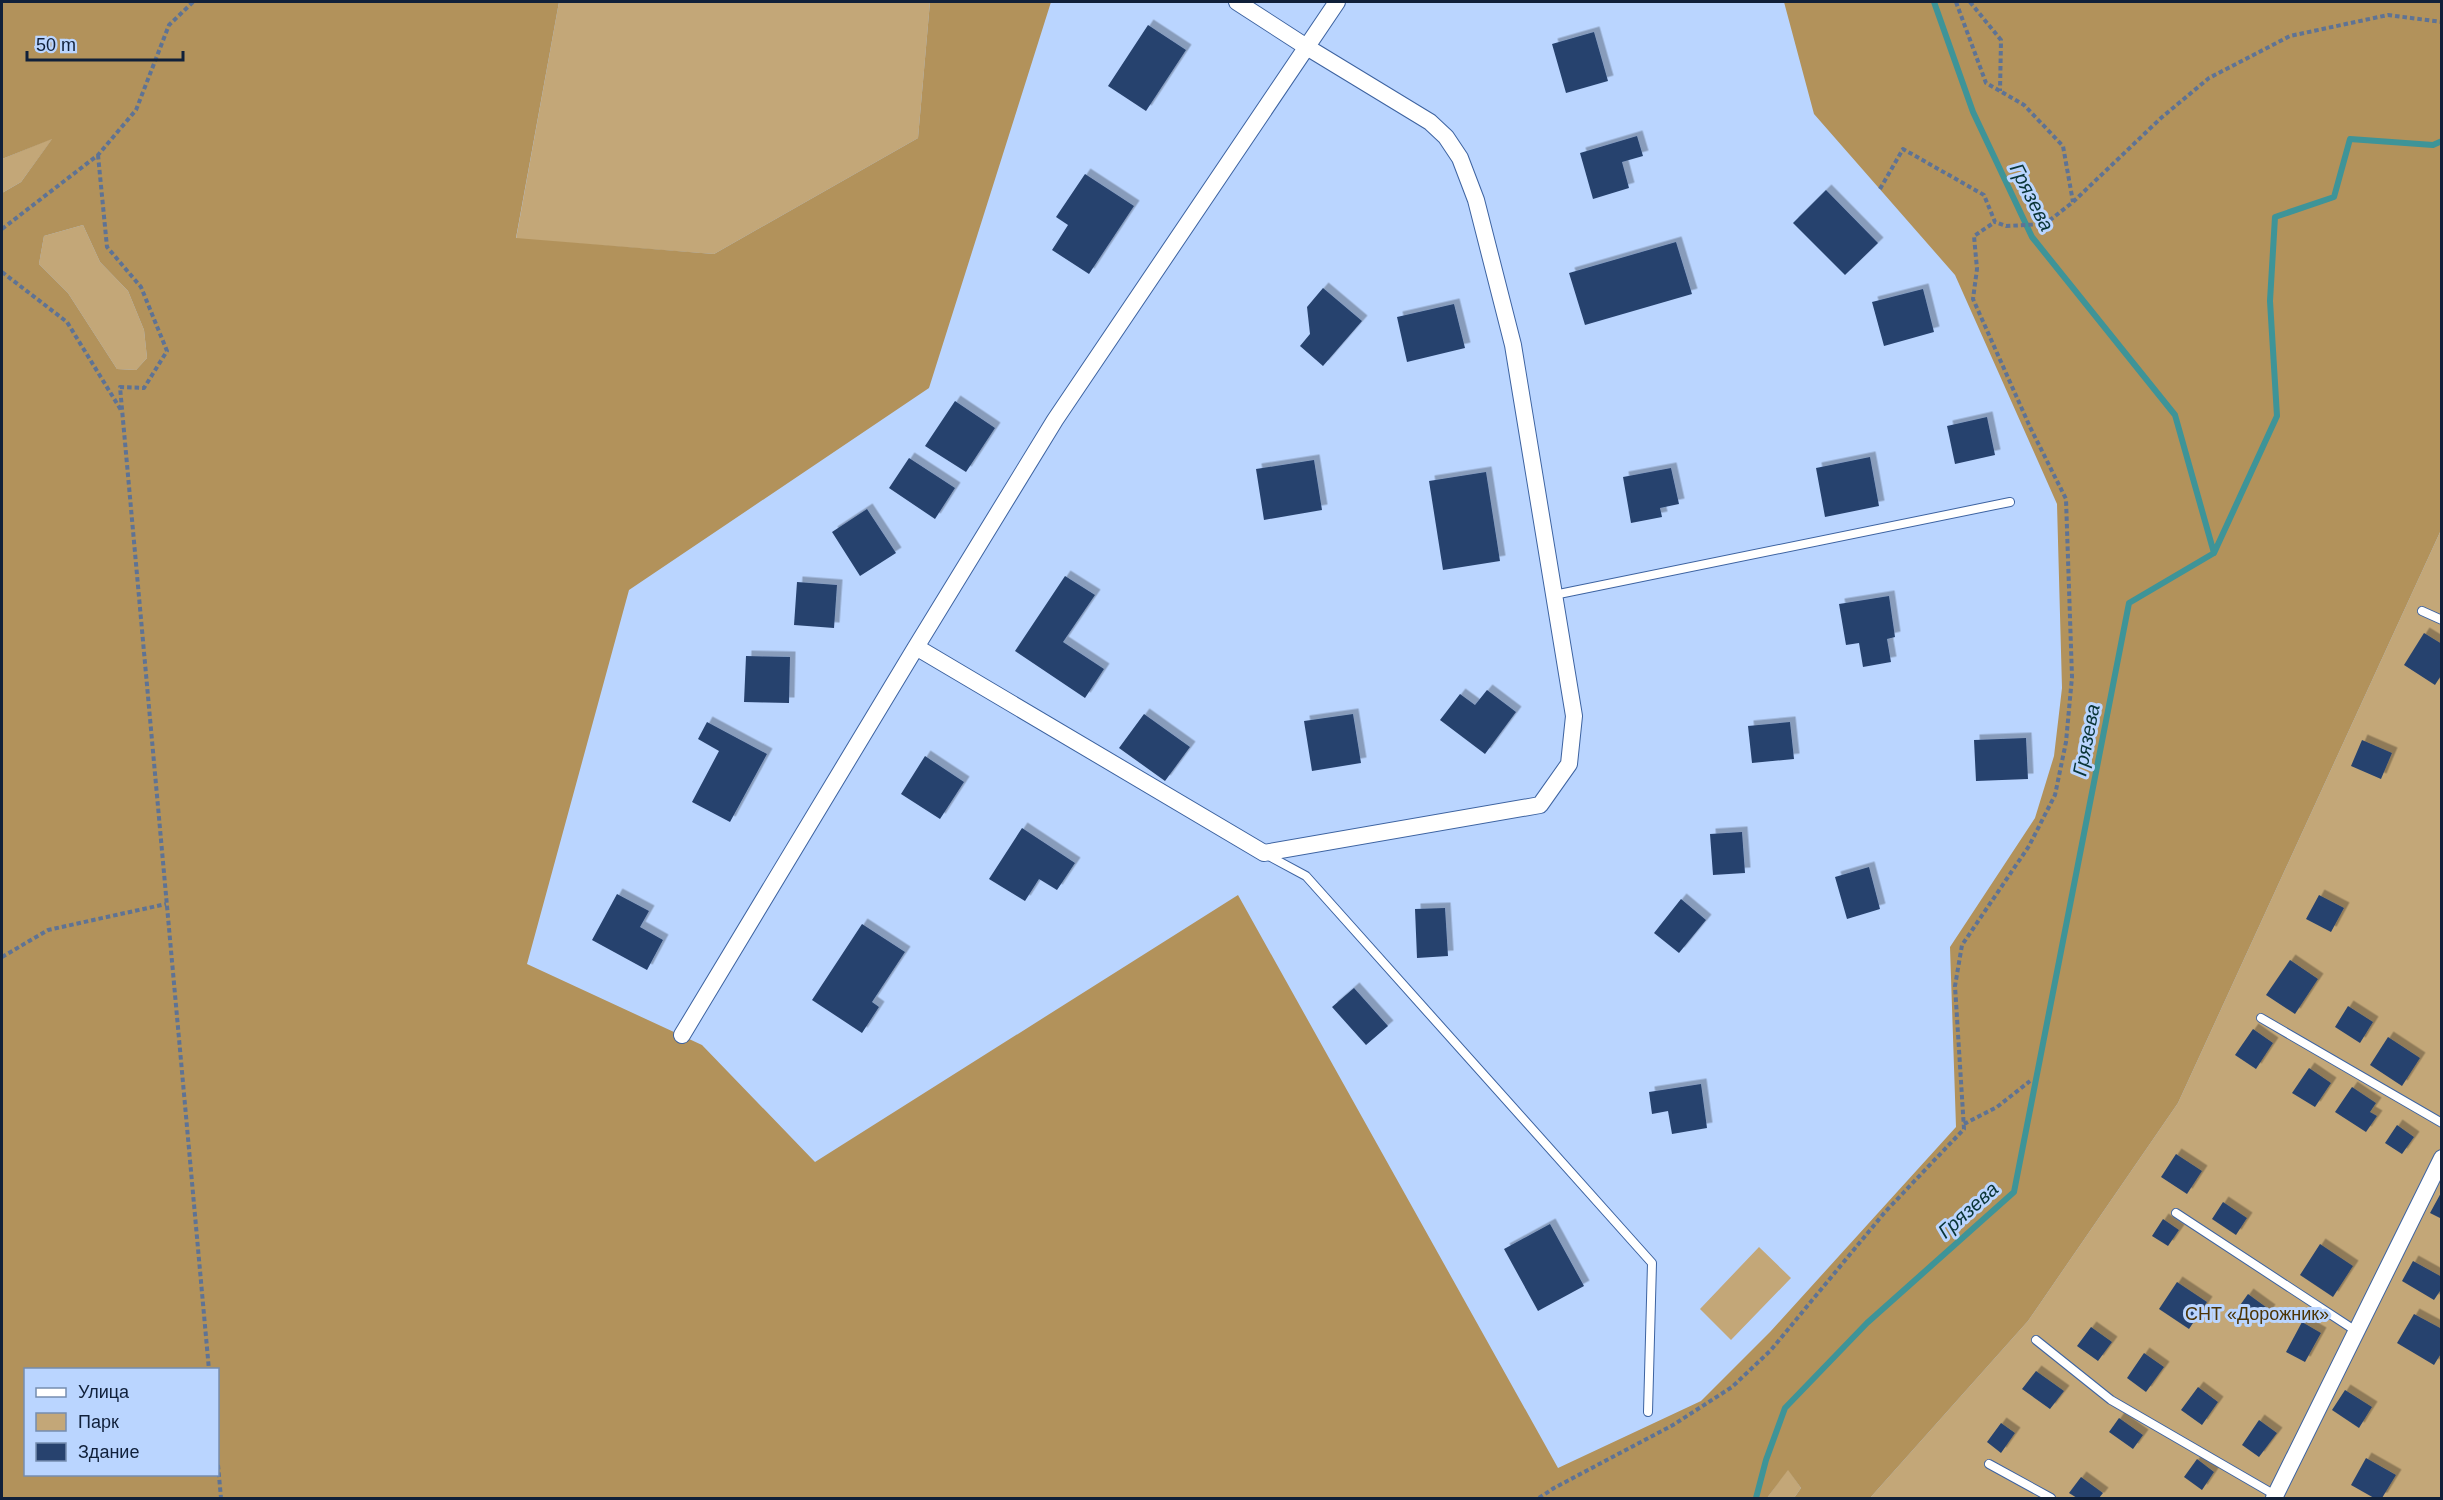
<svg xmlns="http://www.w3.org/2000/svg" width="2443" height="1500" font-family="Helvetica,sans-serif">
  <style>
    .green { fill: #c3a778 }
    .forest { fill: #b2925b; fill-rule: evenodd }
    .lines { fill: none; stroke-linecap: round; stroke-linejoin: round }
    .stream { stroke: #3e9498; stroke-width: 6 }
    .building { fill: #27426e; filter: url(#shadow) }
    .lane-casing { stroke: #3d63a1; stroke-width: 10 }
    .street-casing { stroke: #3d63a1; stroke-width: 18 }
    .path { stroke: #5e7395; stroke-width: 4; stroke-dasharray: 4.5 3; stroke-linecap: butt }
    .lane { stroke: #fff; stroke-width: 8 }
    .street { stroke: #fff; stroke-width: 16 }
    .labels { text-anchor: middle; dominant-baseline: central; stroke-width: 6; stroke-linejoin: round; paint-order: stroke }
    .park-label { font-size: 18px; fill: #4b3405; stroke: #bad5ff }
    .water-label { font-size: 20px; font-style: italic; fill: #0a3537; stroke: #bad5ff }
  </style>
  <defs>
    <filter id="shadow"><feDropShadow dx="5.5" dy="-5.5" stdDeviation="0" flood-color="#0004"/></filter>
  </defs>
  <rect width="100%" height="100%" fill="#bad5ff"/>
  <path class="green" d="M559,2H930L918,138L714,254L516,239Z
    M53,138L21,182L2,193V159Z
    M83,225L100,262L128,291L144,330L147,358L136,370L117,369L68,293L39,264L44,236Z
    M2441,530V1498H1870L2028,1321L2178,1103Z
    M1759,1247L1791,1278L1731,1340L1700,1309Z
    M1788,1469L1801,1488L1794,1498H1767Z"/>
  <path class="forest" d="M2,2H559L516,238L714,254L918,138L930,2H1051L929,388L629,590L527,964L702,1045L815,1162L1238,895L1558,1468L1701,1401L1770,1332L1956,1127L1950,947L2035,818L2054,756L2062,688L2057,504L1955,275L1814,114L1784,2H2441V530L2178,1103L2028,1321L1870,1498H1794L1801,1488L1788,1470L1767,1498H2V193L21,182L52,139L2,159ZM83,225L100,262L128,291L144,330L147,358L136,370L117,369L68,293L39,264L44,236ZM26,1370H218V1474H26Z"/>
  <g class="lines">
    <path class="stream" d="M2214,553L2277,416L2270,301L2275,217L2334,197L2350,139L2433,145L2442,141
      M1756,1498L1766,1460L1785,1408L1867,1323L2014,1192L2129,603L2214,553L2175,415L2032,237L1973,112L1934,2"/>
  </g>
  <path class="building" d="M1148,25L1186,50L1146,111L1108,86Z
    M1594,32L1608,81L1566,93L1552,44Z
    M1637,136L1643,156L1622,162L1629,188L1593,199L1580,153Z
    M1085,174L1134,206L1089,274L1052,250L1068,225L1056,217Z
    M1826,190L1878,243L1845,275L1793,223Z
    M1676,242L1692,294L1585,325L1569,273Z
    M1323,288L1362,321L1323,366L1300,346L1310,334L1307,307Z
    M1923,289L1934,332L1884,346L1872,302Z
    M1454,304L1465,348L1407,362L1397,317Z
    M955,401L995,428L966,472L925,446Z
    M1987,417L1995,455L1955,464L1947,426Z
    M1870,457L1879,506L1825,517L1816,468Z
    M909,458L955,488L935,519L889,488Z
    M1314,460L1322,510L1264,520L1256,469Z
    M1671,468L1679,504L1660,508L1662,517L1631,523L1623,477Z
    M1486,472L1500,561L1443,570L1429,481Z
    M867,509L896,553L860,576L832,532Z
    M1065,576L1095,595L1063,642L1104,669L1085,698L1015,651Z
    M797,582L837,585L834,628L794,625Z
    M1889,596L1895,637L1887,639L1891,662L1863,667L1859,643L1846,645L1839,604Z
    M2424,633L2442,644V674L2435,685L2404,665Z
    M746,656L790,657L789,703L744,702Z
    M1487,690L1516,712L1485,754L1440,720L1460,694L1475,705Z
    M1144,714L1190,747L1165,781L1119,748Z
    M1353,714L1361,763L1312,771L1304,721Z
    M707,722L767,754L730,822L692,802L719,751L698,739Z
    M1790,722L1794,759L1752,763L1748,726Z
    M2026,738L2028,779L1976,781L1974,740Z
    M2362,740L2392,753L2381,779L2351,766Z
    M925,756L964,782L940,819L901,794Z
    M1022,828L1075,863L1057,890L1039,879L1025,901L989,879Z
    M1742,832L1745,873L1713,875L1710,834Z
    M1869,867L1880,909L1847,919L1835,877Z
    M617,894L649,911L640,927L663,940L647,970L592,940Z
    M2319,895L2344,908L2331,932L2306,919Z
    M1681,899L1706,920L1679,953L1654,933Z
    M1445,908L1448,956L1417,958L1415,909Z
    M862,924L905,952L872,1002L879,1007L862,1033L812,1000Z
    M2290,960L2318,979L2295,1014L2266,995Z
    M1354,988L1388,1026L1366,1045L1332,1007Z
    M2348,1006L2373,1022L2360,1043L2335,1027Z
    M2253,1029L2273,1043L2256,1069L2235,1055Z
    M2388,1037L2420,1058L2402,1086L2370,1065Z
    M2309,1068L2331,1083L2315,1107L2292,1093Z
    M1701,1084L1707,1128L1672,1134L1668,1111L1652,1114L1649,1092Z
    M2352,1087L2376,1103L2370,1112L2377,1116L2366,1132L2335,1112Z
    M2397,1125L2414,1137L2402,1154L2385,1143Z
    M2176,1154L2202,1171L2187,1194L2161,1177Z
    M2442,1191V1219L2430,1213Z
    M2223,1202L2247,1218L2236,1235L2212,1219Z
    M2163,1219L2179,1230L2168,1246L2152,1236Z
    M1550,1224L1584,1286L1538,1311L1504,1249Z
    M2320,1244L2353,1266L2333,1297L2300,1275Z
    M2413,1261L2442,1277V1288L2434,1300L2402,1281Z
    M2177,1282L2207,1302L2189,1329L2159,1309Z
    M2248,1294L2270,1310L2261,1323L2238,1308Z
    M2414,1314L2442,1329V1352L2434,1365L2397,1343Z
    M2302,1322L2321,1333L2305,1362L2286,1352Z
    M2091,1327L2112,1342L2098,1361L2077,1346Z
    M2144,1353L2164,1367L2146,1392L2127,1378Z
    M2036,1371L2064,1391L2050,1409L2022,1389Z
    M2198,1387L2218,1402L2202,1425L2181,1410Z
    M2345,1390L2372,1407L2359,1428L2332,1410Z
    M2119,1418L2143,1435L2133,1449L2109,1432Z
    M2259,1420L2277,1433L2259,1457L2242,1445Z
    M2001,1423L2015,1433L2001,1453L1987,1442Z
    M2366,1458L2396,1475L2382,1498H2374L2351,1485Z
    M2197,1459L2214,1472L2202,1490L2184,1477Z
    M2081,1477L2103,1493L2099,1498H2077L2069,1493Z"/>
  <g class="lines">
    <defs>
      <path id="lane" d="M1554,595L2010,502
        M2422,611L2442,620
        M1267,855L1306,876L1652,1263L1648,1412
        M2261,1018L2442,1123
        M2176,1213L2356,1331
        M2036,1340L2111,1400L2275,1495
        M1989,1464L2051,1498"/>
      <path id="street" d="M916,647L1055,420L1337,2
        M682,1035L916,647L1264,853L1540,805L1569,764L1574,716L1513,345L1476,200L1460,158L1446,137L1430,122L1305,46L1237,2
        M2274,1498L2442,1158"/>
    </defs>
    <use href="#lane" class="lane-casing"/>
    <use href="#street" class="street-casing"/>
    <path class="path" d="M1956,2L1986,83L2024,105L2063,146L2073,202
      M1970,2L2001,40L2000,91
      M98,155L107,247L141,287L167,351L144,388L120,387L209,1370
      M1880,189L1903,149L1984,195L1995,222L2006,226L2045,224L2073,202L2161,118L2209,78L2290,36L2388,15L2442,22
      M2,229L98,155L136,110L169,25L193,2
      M2,272L67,322L121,410
      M2,957L48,930L166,904
      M1964,1124L1997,1107L2030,1081
      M218,1465L221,1498
      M1539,1498L1554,1488L1673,1425L1732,1387L1771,1350L1885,1212L1964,1129L1955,986L1962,945L2029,846L2055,795L2066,742L2072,677L2066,499L2030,427L1973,299L1977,269L1974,236L1995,222"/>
    <use href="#lane" class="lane"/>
    <use href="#street" class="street"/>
  </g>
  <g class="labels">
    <g class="park-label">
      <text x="2257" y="1314">СНТ «Дорожник»</text>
    </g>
    <g class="water-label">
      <text transform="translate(2032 197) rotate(63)">Грязева</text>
      <text transform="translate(2086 740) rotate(-79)">Грязева</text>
      <text transform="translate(1968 1210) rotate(-42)">Грязева</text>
    </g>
  </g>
  <rect width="2443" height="1500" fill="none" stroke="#10203a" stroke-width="6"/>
  <rect x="24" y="1368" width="195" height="108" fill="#bad5ff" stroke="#768db0" stroke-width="1.5"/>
  <rect x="36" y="1388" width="30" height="9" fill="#ffffff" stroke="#768db0" stroke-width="1.5"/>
  <text x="78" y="1398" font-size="18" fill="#10203a">Улица</text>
  <rect x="36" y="1413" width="30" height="18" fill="#c3a778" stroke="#768db0" stroke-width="1.5"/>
  <text x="78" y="1428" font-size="18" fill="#10203a">Парк</text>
  <rect x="36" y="1443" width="30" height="18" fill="#27426e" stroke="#768db0" stroke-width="1.5"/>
  <text x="78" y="1458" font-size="18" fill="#10203a">Здание</text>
  <path d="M27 51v9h156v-9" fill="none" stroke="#10203a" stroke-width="3"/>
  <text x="36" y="51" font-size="18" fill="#10203a" stroke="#bad5ff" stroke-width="4.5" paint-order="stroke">50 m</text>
</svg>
